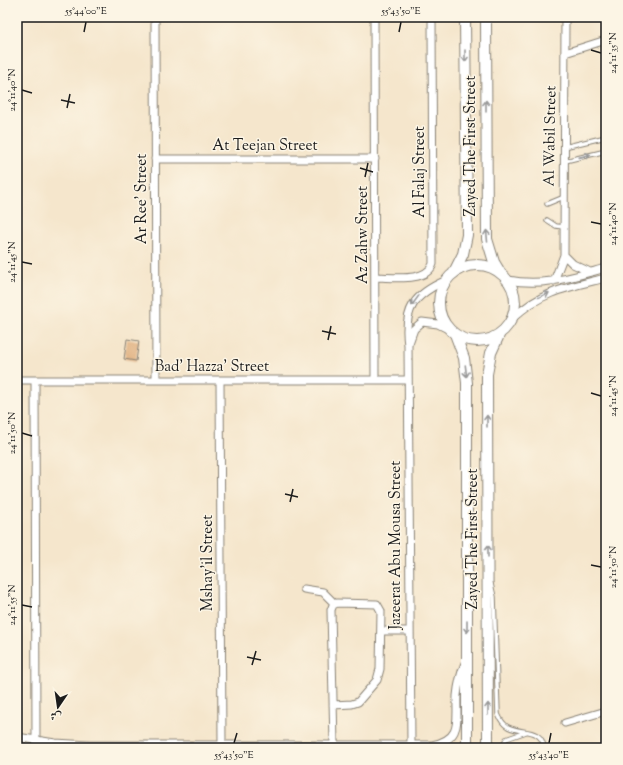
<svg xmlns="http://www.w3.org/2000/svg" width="623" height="765" font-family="'Sorts Mill Goudy',Amiri,serif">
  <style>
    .building { fill: #e3b88b }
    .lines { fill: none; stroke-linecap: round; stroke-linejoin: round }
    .lane-casing { stroke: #888174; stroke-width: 5.5 }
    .street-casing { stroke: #888174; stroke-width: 9 }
    .secondary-casing { stroke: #888174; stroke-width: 12 }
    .lane { stroke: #fff; stroke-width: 3.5 }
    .street { stroke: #fff; stroke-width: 7 }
    .secondary { stroke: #fff; stroke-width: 10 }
    .oneway { stroke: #999 }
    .ticks { fill: none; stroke: #1c1c1c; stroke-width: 1.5 }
    .labels { text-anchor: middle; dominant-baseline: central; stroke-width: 3; stroke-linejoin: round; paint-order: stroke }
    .street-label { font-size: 15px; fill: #1c1c1c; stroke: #fcf5e5 }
    .neatline { fill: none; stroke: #1c1c1c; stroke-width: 1.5 }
    .ticks-label { font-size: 10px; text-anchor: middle; fill: #1c1c1c }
  </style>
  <rect width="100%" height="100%" fill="#fcf5e5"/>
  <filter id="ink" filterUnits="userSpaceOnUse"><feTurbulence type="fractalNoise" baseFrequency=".025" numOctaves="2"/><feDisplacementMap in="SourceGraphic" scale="8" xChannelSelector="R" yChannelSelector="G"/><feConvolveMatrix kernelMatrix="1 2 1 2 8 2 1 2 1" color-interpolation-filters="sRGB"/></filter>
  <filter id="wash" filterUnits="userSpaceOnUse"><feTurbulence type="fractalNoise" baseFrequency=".012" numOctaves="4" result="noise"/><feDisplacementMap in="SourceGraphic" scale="16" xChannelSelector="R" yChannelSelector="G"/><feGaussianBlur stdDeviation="0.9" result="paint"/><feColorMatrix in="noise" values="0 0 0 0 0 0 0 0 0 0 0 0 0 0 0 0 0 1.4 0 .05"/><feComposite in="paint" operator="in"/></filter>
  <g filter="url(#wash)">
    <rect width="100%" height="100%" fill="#f5e6cc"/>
    <g id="blocks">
      <path class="building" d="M127,339L139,341L136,361L124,359Z"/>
    </g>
  </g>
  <g filter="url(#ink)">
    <use href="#blocks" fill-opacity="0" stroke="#888174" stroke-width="1"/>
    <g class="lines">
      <defs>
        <path id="lane" d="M564,147L606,137
          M565,161L606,151
          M547,204L564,197
          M547,220L556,226L564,227
          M491,584L494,597L498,714C500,719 503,724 508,727C521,734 542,727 544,748
          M501,748L506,739L526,732"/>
        <path id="street" d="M155,17L156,380
          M374,17L375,380
          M565,53L606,40
          M155,159H375
          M564,255L573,264L590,272
          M376,277C392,277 426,283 433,264L432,17
          M508,280C543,287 572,277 606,268
          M554,281L564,255L565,17
          M513,318C541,291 570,287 606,278
          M409,343L414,329L422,322L438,324L450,330
          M17,380H408
          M35,380L36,741
          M220,380L222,745
          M304,589L323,592L335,604
          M381,631H410
          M333,705L352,704L358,702L377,680L380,669L381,611L377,604L337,603L333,605L331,610L334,745
          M565,723L606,711
          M17,737L55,743L90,745H432C463,739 456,721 457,696C458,685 461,673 465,663
          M411,745L408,345C403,309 414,294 447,280"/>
        <path id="secondary" d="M486,17L487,239L494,262L500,272
          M439 303a38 38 0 1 1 76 0a38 38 0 1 1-76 0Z
          M454,272L463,254L467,235L465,17
          M455,334L464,358L467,383V748
          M488,748L487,374L491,353L500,333"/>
      </defs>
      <use href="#lane" class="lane-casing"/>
      <use href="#street" class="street-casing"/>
      <use href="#secondary" class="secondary-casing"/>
      <use href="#lane" class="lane"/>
      <use href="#street" class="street"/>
      <use href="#secondary" class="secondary"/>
    </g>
    <defs><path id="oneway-shaft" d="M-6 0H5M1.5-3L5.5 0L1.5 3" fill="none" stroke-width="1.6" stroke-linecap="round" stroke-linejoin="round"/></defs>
    <g class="oneway">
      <use href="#oneway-shaft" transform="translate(465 56) rotate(90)"/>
      <use href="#oneway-shaft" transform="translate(486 106) rotate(-90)"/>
      <use href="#oneway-shaft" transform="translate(585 156) rotate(-13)"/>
      <use href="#oneway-shaft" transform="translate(487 236) rotate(-95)"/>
      <use href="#oneway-shaft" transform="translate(544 295) rotate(-25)"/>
      <use href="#oneway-shaft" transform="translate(415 301) rotate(126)"/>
      <use href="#oneway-shaft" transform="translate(466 371) rotate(83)"/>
      <use href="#oneway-shaft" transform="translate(487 421) rotate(-90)"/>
      <use href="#oneway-shaft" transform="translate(488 551) rotate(-90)"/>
      <use href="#oneway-shaft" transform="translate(467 627) rotate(90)"/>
      <use href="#oneway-shaft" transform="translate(488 709) rotate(-90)"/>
    </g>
  </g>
  <path class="ticks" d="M84,32L86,22M399,32L401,22M591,50L601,53M22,90L32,93M61,100L75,103M67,108L70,94M360,168L373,172M365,177L368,163M591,222L601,224M22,262L32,264M322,331L336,334M328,340L331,326M591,393L601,396M22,433L32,436M285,494L298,497M290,502L293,489M591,565L601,567M22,605L32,607M247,657L261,660M252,665L256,651M234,743L237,733M549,743L551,733"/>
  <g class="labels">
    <g class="street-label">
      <text transform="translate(551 136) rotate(-89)">Al Wabil Street</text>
      <text x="265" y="146">At Teejan Street</text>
      <text transform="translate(471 146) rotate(-90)">Zayed The First Street</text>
      <text transform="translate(420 172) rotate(-90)">Al Falaj Street</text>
      <text transform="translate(142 199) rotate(-90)">Ar Ree' Street</text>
      <text transform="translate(363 235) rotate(-90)">Az Zahw Street</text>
      <text x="212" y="367">Bad' Hazza' Street</text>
      <text transform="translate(473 539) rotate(-90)">Zayed The First Street</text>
      <text transform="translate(396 545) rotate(-90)">Jazeerat Abu Mousa Street</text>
      <text transform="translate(208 563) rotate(-90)">Mshay'il Street</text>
    </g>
  </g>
  <rect width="623" height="765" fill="none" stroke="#fcf5e5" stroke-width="44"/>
  <g transform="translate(58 707) rotate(193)" stroke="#fcf5e5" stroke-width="3" paint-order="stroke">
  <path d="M0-3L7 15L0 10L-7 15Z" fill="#1c1c1c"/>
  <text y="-6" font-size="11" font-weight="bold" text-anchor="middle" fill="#1c1c1c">ش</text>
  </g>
  <rect x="22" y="22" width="579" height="721" class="neatline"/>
  <g class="ticks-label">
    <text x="86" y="14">55°44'00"E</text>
    <text x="401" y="14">55°43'50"E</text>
    <text transform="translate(612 53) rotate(-90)" y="4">24°11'35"N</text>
    <text transform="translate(11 90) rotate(-90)" y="4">24°11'40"N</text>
    <text transform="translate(612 224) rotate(-90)" y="4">24°11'40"N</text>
    <text transform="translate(11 262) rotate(-90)" y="4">24°11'45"N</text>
    <text transform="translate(612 396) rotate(-90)" y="4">24°11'45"N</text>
    <text transform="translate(11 433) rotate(-90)" y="4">24°11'50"N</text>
    <text transform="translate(612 567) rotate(-90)" y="4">24°11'50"N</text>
    <text transform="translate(11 605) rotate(-90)" y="4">24°11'55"N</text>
    <text x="234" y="758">55°43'50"E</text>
    <text x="549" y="758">55°43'40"E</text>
  </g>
</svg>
